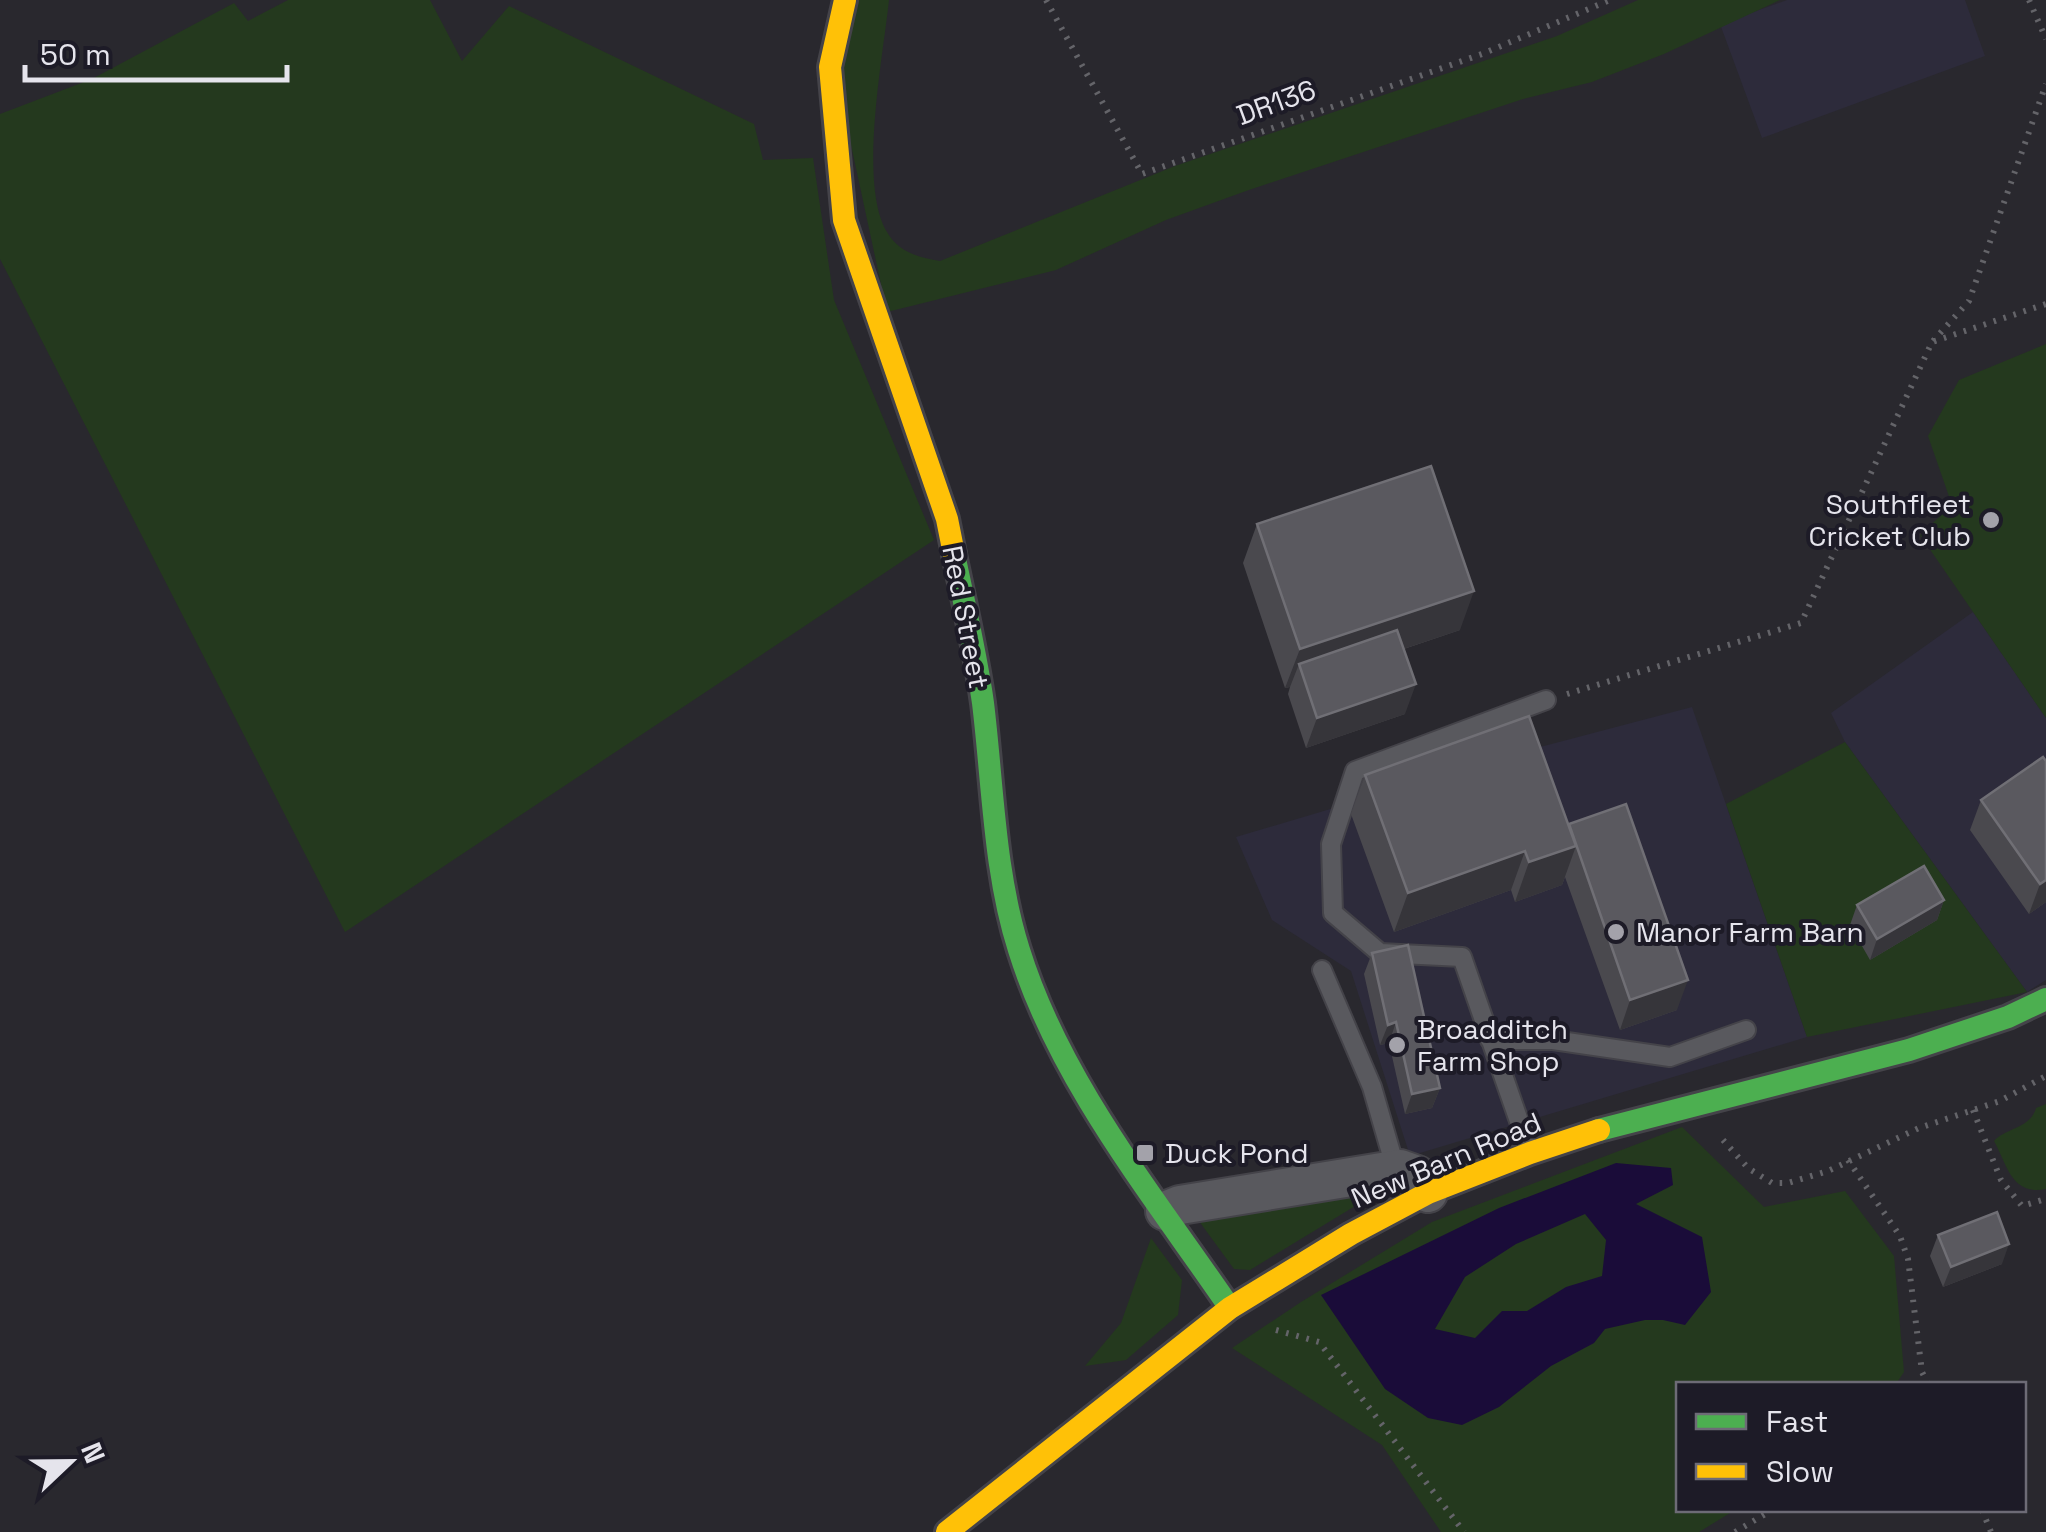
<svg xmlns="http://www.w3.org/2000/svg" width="2046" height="1532" font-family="'Space Grotesk',sans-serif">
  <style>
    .built { fill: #2d2b3b }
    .green { fill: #24391e }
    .water { fill: #1a0c39; fill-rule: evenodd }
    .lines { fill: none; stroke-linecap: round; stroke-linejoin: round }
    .lane-casing { stroke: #444349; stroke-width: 22 }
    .street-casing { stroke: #444349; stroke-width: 42 }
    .fast-casing { stroke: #444349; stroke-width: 28 }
    .slow-casing { stroke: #444349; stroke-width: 28 }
    .path { stroke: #646469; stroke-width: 6; stroke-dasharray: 2.5 8; stroke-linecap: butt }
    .lane { stroke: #59595e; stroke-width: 18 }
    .street { stroke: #59595e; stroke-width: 38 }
    .fast { stroke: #4caf50; stroke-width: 22 }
    .slow { stroke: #ffc107; stroke-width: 22 }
    .wall { fill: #4a494e }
    .shaded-wall { fill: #36353a }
    .building { fill: #5a595f; stroke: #706f75; stroke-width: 2.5 }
    .poi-dot { fill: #a3a2aa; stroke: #1d1b27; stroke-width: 4 }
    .labels { text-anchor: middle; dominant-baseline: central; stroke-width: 8; stroke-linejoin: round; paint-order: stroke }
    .street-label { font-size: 28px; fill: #e5e4ec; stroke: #1d1b27 }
    .poi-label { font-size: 28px; fill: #e5e4ec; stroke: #1d1b27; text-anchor: start }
  </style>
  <rect width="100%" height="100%" fill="#29282e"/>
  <path class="built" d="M1787,0H1965L1985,56L1762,138L1720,24Z
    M1973,612L2046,718V980L2027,992L1845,742L1831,713Z
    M1692,707L1807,1037L1410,1156L1351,971L1272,920L1236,837L1525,751Z"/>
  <path class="green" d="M288,0H430L462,61L509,6L754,124L763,160L813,158L834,300L934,540L345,932L0,259V114L92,79L234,3L248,21Z
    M850,0H889C883,58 858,184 887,232C898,252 920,258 940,261L1175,166L1557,36L1638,0H1780L1664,54L1592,82L1523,99L1246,191L1166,220L1056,270L887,312L837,80Z
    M2046,344V718L1920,535L1952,505L1928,436L1959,380Z
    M1845,742L2027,992L1807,1037L1726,804Z
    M2046,1104V1189C2011,1196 2007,1164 1994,1141C2006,1128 2031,1128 2036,1108Z
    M1682,1127L1764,1207L1845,1191L1894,1256L1904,1372L1896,1384H1678V1510H1735L1699,1532H1441L1382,1445L1232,1348L1301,1302L1432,1222Z
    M1393,1183L1250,1270L1234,1269L1196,1217Z
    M1151,1238L1182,1280L1178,1315L1126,1360L1085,1366L1121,1323Z"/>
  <path class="water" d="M1616,1163L1671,1168L1673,1185L1636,1204L1702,1237L1711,1292L1685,1325L1663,1320H1645L1605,1329L1594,1343L1551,1366L1499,1407L1462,1425L1428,1418L1385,1389L1321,1295L1499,1208ZM1585,1214L1606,1240L1602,1276L1566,1287L1527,1311H1502L1475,1338L1435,1329L1465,1277L1516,1244Z"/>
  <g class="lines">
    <defs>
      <path id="lane" d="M1322,970L1372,1087L1396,1170
        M1490,1040H1553L1670,1057L1746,1030
        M1528,1147L1462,957L1380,953L1333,913L1331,844L1355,771L1546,700"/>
      <path id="street" d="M1165,1211L1180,1205L1400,1169L1417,1175L1428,1193"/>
      <path id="fast" d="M954,554C964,603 976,653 983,703C993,785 994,872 1019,950C1060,1082 1153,1195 1230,1308
        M1599,1130L1909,1050L2008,1017L2046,999"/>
      <path id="slow" d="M845,0L830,67L844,220L947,519L954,554
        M947,1532L1230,1308L1351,1234L1428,1193L1530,1153L1599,1130"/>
    </defs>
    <use href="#lane" class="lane-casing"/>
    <use href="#street" class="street-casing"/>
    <use href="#fast" class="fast-casing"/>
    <use href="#slow" class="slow-casing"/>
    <path class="path" d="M1046,0L1142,174L1482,54L1610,0
      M2029,0L2046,39
      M1933,341L1969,301L2046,84
      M1567,694L1801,623L1932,342L2046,304
      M1973,1110L2001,1180L2022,1206L2046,1199
      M1723,1140L1748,1168L1772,1183H1788L1828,1171L1919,1128L2000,1101L2046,1076
      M1848,1160L1900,1236L1908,1259L1922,1372L1928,1384
      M1276,1330L1319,1342L1464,1532
      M1982,1510L1991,1532
      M1735,1532L1772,1510"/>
    <use href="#lane" class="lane"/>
    <use href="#street" class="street"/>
    <use href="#fast" class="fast"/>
    <use href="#slow" class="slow"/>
  </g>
  <path class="wall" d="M1257,524L1460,630L1404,649L1405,714L1306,748L1288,694L1290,687L1285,688L1243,563Z
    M2046,761V902L2029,914L1970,830L1981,800Z
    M1365,775L1569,824L1677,1010L1620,1030L1565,877L1562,885L1515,902L1511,890L1394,932L1351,814Z
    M1944,900L1937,920L1870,960L1850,925L1857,905Z
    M1372,953L1440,1088L1432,1108L1405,1114L1389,1043L1380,1045L1364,974Z
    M1938,1235L2002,1264L1943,1287L1930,1256Z"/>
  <path class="shaded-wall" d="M1474,591L1460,630L1305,682L1299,664L1290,687L1285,688L1300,649Z
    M1416,684L1405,714L1306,748L1317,718Z
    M1576,846L1562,885L1515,902L1529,862Z
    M1525,851L1511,890L1394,932L1408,893Z
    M2046,880V902L2029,914L2040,884Z
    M1944,900L1937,920L1870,960L1877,939Z
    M1688,980L1677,1010L1620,1030L1630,1000Z
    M1396,1022L1389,1043L1380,1045L1388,1025Z
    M1440,1088L1432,1108L1405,1114L1412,1094Z
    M2009,1244L2002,1264L1943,1287L1951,1267Z"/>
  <path class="building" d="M1431,466L1474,591L1300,649L1257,524Z
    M1397,630L1416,684L1317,718L1299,664Z
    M1529,716L1576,846L1529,862L1525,851L1408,893L1365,775Z
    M2043,757L2046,761V880L2040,884L1981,800Z
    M1626,804L1688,980L1630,1000L1569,824Z
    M1924,866L1944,900L1877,939L1857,905Z
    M1408,945L1440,1088L1412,1094L1396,1022L1388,1025L1372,953Z
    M1997,1212L2009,1244L1951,1267L1938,1235Z"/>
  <g class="poi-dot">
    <circle cx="1991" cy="520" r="10"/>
    <circle cx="1616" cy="932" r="10"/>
    <circle cx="1397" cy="1045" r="10"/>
    <rect x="1135" y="1143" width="20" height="20" rx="5"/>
  </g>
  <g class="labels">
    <g class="street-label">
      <text transform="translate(1276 102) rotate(-20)">DR136</text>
      <text transform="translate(966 617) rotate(79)">Red Street</text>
      <text transform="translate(1446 1160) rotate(-23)">New Barn Road</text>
    </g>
    <g class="poi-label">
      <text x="1971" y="504" text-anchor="end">Southfleet<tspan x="1971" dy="32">Cricket Club</tspan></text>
      <text x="1636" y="932">Manor Farm Barn</text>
      <text x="1417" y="1029">Broadditch<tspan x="1417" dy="32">Farm Shop</tspan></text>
      <text x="1165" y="1153">Duck Pond</text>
    </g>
  </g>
  <rect x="1676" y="1382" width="350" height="130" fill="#1d1b27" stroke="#6d6b76" stroke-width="2.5"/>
  <rect x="1696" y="1414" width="50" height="15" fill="#4caf50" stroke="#6d6b76" stroke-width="2.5"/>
  <text x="1766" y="1432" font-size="30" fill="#e5e4ec">Fast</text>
  <rect x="1696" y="1464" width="50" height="15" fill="#ffc107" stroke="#6d6b76" stroke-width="2.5"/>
  <text x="1766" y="1482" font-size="30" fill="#e5e4ec">Slow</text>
  <g transform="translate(70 1462) rotate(68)" stroke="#1d1b27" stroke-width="8" paint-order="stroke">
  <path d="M0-8L18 38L0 25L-18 38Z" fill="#e5e4ec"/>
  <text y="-15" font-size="28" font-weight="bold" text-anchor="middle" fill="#e5e4ec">N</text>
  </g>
  <path d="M25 65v15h262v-15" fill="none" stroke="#e5e4ec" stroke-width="5"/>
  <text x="40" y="65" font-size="30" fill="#e5e4ec" stroke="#1d1b27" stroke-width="8" paint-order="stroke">50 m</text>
</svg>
